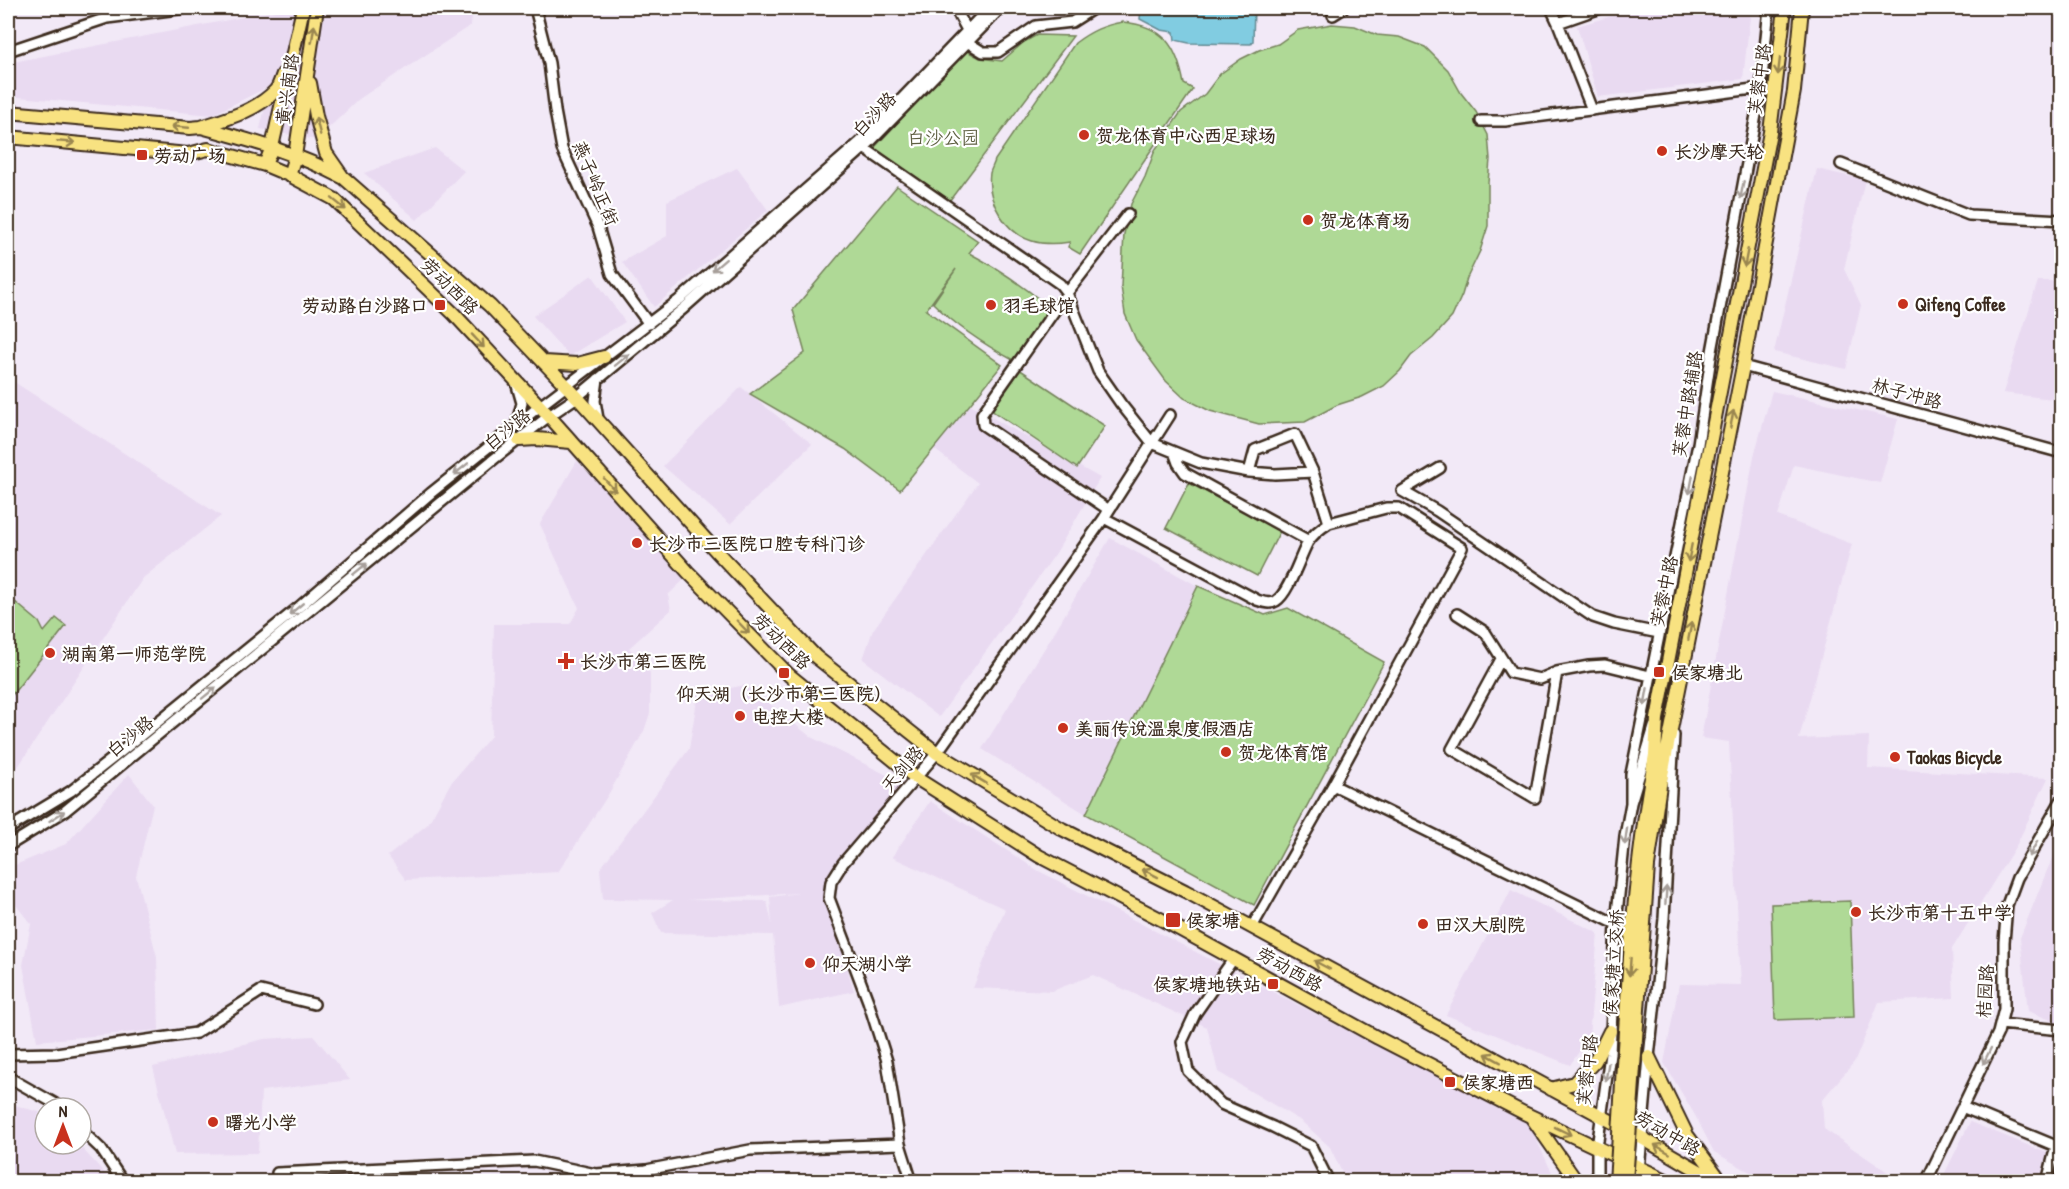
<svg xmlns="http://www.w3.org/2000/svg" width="2069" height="1189" font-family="'Patrick Hand','LXGW WenKai TC',sans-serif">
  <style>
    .built { fill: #e9daf1; fill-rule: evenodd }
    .green { fill: #afd996; stroke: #75825a; stroke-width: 1.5 }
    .water { fill: #81cce1; stroke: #658b93; stroke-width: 1.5 }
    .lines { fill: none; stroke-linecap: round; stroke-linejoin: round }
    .minor-casing { stroke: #3b2a1e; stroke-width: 14 }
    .major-casing { stroke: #3b2a1e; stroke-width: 16 }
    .minor { stroke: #fff; stroke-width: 9 }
    .major { stroke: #f8e281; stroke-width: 12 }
    .major-bridge-casing { stroke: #3b2a1e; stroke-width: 16; stroke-linecap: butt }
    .major-bridge { stroke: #f8e281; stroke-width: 12 }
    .oneway { stroke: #9a8650 }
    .oneway2 { stroke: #a79f9a }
    .poi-dot { fill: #c8321e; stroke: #fff; stroke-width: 2 }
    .labels { text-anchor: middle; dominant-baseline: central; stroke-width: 4.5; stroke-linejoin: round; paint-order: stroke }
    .street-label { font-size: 18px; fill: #3b2a1e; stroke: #fff }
    .poi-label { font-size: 18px; font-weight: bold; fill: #3b2a1e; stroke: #fff; text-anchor: start }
    .park-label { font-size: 18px; fill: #5e5f42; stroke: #fff }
  </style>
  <rect width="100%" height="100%" fill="#f2e9f7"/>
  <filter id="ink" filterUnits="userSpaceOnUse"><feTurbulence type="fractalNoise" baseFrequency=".0167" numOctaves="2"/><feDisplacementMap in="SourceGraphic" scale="12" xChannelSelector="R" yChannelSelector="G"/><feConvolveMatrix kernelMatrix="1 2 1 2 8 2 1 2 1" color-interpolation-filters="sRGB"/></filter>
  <g filter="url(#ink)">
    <path class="built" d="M290,8H473L471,25L359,99L316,140L260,129L270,86L212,115L8,96V63Z
      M1640,8H1751L1743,79L1598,97L1577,26Z
      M435,148L464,171L417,220L364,173Z
      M737,168L768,210L654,307L622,262L667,236V201Z
      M1817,169L1865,180L1844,269L1861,305L1846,369L1774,352Z
      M592,275L625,322L569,356L533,316Z
      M2038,281H2061V400L2003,393Z
      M8,378L221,516L143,578L8,782Z
      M741,387L812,444L730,524L663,466Z
      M1772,391L1898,419L1880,483L1794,465L1778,516L1852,544L1799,739L1869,736L1868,768L2048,778L2017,844L1952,949L1954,998L1879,1002L1855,1061L1822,1100L1824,1129L1901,1181H1766L1714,1152L1696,1117L1664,1063L1679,984L1741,985L1729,742L1701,738L1754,456Z
      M970,405L1100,478L1056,553L939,717L863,659L873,630L978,483L934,449Z
      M577,461L688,576L668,595L671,610L629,648L650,673V713L644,731L608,795L558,872L406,880L388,856L428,824L450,784L491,736L494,624H570L579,608L540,524Z
      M1110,538L1198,586L1086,814L982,749L1051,638Z
      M746,685L811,737L905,784L830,880L825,892L854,991L779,1008L773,935L661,933L652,913L673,900L603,899L600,869L689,749L698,694ZM799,893L770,897L772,924L767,901L687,900Z
      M129,774L153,805L136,876L157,957L159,1030L37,1041L23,965L31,924L8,895V868L66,844Z
      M930,801L1037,870L1529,1124L1556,1181H1346L1330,1147L1301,1121L1218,1072L1207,1027L1093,975L1052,991L973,988L1005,909L892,857Z
      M2061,843V1024L2028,1011L2020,938L2048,868Z
      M1511,890L1598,933L1589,1037L1570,1065L1446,1015Z
      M314,1036L350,1080L261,1091L258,1153L175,1154L153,1067L264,1039Z
      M8,1103L45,1114V1144H78L112,1181H8Z
      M1970,1122L2047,1153L2039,1181H1941Z"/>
    <path class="green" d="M1123,22C1164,26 1177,46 1184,84L1193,89L1080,254L1068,247L1070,242C1057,244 1045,245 1032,241C1006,233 986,201 990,173C991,169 994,164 995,160L1075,43C1091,31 1104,25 1123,22Z
      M1332,24L1355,26L1377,35L1399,37L1425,47L1448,70L1461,93L1476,112L1488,135L1490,159L1488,183V226L1480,251L1467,278L1462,295L1452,317L1433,338L1411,356L1400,371L1384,386L1362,397L1337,405L1305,422L1259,424L1210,411L1184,398L1166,381L1136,340L1125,314L1121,286L1124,234L1131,204L1145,177L1155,150L1181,112L1205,94L1220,74L1241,59L1259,50L1278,44L1298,30Z
      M1037,35L1073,36L950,200L874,148L965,50L980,58L1002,61L1024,42Z
      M897,186L978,241L969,253C998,268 1024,286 1050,308L1013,360C983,344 957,327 933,303L956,269L926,310L1002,365L900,490L845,449L750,394L805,353L793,310Z
      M1019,369L1105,426L1077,468L991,410Z
      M1189,483L1280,531L1257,576L1166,528Z
      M1198,586L1265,615L1288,608L1384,662L1254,905L1086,814Z
      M8,596L39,622L44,632L56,618L66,626L8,700Z
      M1850,901L1854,1017L1775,1020L1771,904Z"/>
    <path class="water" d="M1141,8H1254L1253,41L1251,44L1189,43L1175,40L1174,32L1161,30L1140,19Z"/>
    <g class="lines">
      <defs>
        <path id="minor" d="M535,8L549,63L555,111L562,149L598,227L612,274L649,324
          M955,8L967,30
          M1551,8L1558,23L1601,8
          M1333,15L1344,8
          M1558,23L1592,110
          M967,42L983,52H998L1036,26L1072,22L1094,8
          M8,51L107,18L186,8
          M1481,121H1505L1761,88
          M864,148L1060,284L1067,293L1098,371L1121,404L1152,443L1201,463L1249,472L1275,474L1313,472
          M1841,164L1969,215L2062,220
          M1743,366L2062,453
          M598,379L595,401L598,419
          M516,426L522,403L516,382
          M1174,452L1178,463L1185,473L1309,541
          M1440,468L1402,491L1437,511L1593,617L1614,624L1659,633
          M1249,472L1255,450L1295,434L1313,472L1329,523L1386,508H1399L1462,548L1333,785L1252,927
          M1109,510L983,425L982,414L1067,293L1128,214
          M1104,518L1257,600C1263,602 1270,605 1276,601C1289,593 1300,556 1308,542C1313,534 1321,528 1329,523
          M1457,614L1485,632L1511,673L1540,679L1557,672L1589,666L1605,665L1650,676
          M1501,659L1452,749L1535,798L1557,672
          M1333,785L1616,924
          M1631,803V774L1698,444L1711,357L1761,88L1769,8
          M8,829L71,791L117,755L299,607L431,493L540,406L679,300L859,143L989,8
          M8,846L65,811L494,459L549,416L577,397L684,308L864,148L1001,8
          M1234,958L1195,1014L1182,1042L1188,1071L1221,1104L1273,1127L1311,1146L1329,1182
          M2000,1024L2062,1030
          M8,1054L56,1053L196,1033L261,991L314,1004
          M8,1077L54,1103L59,1108
          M1962,1107L2056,1146L2047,1182
          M81,1130L101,1149L123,1182
          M278,1182L277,1173L534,1161L596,1174L646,1170L750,1150L900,1144
          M912,1182L900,1144L887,1061L868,1001L829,898L831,882L843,863L937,753L1104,518L1170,415
          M1597,1182V1148L1610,1054L1616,924L1625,836L1631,803L1654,727
          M1638,1182L1649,1057L1664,919L1674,735
          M1926,1182L1998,1033L2004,1009V942L2007,905L2017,878L2062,799"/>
        <path id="major" d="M310,83L316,116L326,153L342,176
          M8,112L190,128L201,127C250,140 299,154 344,178L490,306L577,397L717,552L816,657L937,753L1062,829L1185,891L1642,1138L1718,1182
          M201,127C226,119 256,111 275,91C279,87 281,79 283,74
          M8,137L188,154L208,149L265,165L289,175L334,199L454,314L549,416L688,572L789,675L916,778L1039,856L1170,924L1378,1038L1524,1113L1670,1182
          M265,165L272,147L303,8
          M289,175L295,156L317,8
          M544,362L577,364L604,357
          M519,440L537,439L571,442
          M1650,784L1655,755L1657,719L1770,132L1785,8
          M1660,785L1743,366L1794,91L1802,8
          M1649,1057L1687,1135L1721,1181
          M1551,1089L1574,1083L1595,1061L1610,1031
          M1532,1118L1577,1182"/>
      </defs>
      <use href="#minor" class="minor-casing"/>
      <use href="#major" class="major-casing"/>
      <use href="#minor" class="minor"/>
      <use href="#major" class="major"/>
      <defs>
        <path id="major-bridge" d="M1616,1182C1625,1049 1628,915 1650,784
          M1626,1182L1648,866L1660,785"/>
      </defs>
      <use href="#major-bridge" class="major-bridge-casing"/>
      <use href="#major-bridge" class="major-bridge"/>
    </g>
    <defs><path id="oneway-shaft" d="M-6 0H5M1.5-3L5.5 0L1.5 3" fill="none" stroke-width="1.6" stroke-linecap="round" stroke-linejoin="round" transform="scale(1.5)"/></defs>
    <g class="oneway">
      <use href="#oneway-shaft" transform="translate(313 34) rotate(-81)"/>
      <use href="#oneway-shaft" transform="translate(1779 66) rotate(97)"/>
      <use href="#oneway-shaft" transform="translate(318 126) rotate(-105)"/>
      <use href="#oneway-shaft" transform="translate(180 127) rotate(-175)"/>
      <use href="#oneway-shaft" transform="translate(66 142) rotate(5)"/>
      <use href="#oneway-shaft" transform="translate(339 204) rotate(39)"/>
      <use href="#oneway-shaft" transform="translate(1746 258) rotate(101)"/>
      <use href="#oneway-shaft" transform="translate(478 341) rotate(47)"/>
      <use href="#oneway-shaft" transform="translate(1732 419) rotate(-79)"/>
      <use href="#oneway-shaft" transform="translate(610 485) rotate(48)"/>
      <use href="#oneway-shaft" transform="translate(1690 553) rotate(101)"/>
      <use href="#oneway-shaft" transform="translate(743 627) rotate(46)"/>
      <use href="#oneway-shaft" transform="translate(1690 631) rotate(-79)"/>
      <use href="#oneway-shaft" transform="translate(979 779) rotate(-149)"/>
      <use href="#oneway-shaft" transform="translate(1150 873) rotate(-153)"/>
      <use href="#oneway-shaft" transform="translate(1322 965) rotate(-152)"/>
      <use href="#oneway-shaft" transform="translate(1630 967) rotate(94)"/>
      <use href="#oneway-shaft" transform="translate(1493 1058) rotate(-151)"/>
      <use href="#oneway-shaft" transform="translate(1563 1131) rotate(26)"/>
      <use href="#oneway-shaft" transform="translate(1662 1149) rotate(-150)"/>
    </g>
    <g class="oneway2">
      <use href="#oneway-shaft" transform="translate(1742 190) rotate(101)"/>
      <use href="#oneway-shaft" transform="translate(719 265) rotate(139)"/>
      <use href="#oneway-shaft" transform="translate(622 360) rotate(-39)"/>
      <use href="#oneway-shaft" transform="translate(461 469) rotate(141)"/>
      <use href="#oneway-shaft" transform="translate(1691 485) rotate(101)"/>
      <use href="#oneway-shaft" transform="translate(360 569) rotate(-39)"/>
      <use href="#oneway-shaft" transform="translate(296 609) rotate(140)"/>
      <use href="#oneway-shaft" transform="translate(209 693) rotate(-39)"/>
      <use href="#oneway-shaft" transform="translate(1646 697) rotate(100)"/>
      <use href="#oneway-shaft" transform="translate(57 816) rotate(-33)"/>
      <use href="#oneway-shaft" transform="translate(1626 836) rotate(98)"/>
      <use href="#oneway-shaft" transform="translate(2033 849) rotate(119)"/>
      <use href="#oneway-shaft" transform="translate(1666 895) rotate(-86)"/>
      <use href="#oneway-shaft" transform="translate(1987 1056) rotate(116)"/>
      <use href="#oneway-shaft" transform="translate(1607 1072) rotate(99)"/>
    </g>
  </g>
  <g class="poi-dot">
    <circle cx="1084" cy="135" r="6"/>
    <circle cx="1662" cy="151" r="6"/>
    <rect x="136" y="149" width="12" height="12" rx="3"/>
    <circle cx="1308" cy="220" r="6"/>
    <circle cx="1903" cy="304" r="6"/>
    <rect x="434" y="299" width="12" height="12" rx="3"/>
    <circle cx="991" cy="305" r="6"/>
    <circle cx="637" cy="543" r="6"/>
    <circle cx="50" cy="653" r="6"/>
    <path d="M563 652h6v6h6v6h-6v6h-6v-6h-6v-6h6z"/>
    <rect x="1653" y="666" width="12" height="12" rx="3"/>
    <rect x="778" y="667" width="12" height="12" rx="3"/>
    <circle cx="740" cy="716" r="6"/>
    <circle cx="1063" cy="728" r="6"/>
    <circle cx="1226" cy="752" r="6"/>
    <circle cx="1895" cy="757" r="6"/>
    <circle cx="1856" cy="912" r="6"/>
    <rect x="1165" y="912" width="16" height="16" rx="3"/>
    <circle cx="1423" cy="924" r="6"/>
    <circle cx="810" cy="963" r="6"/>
    <rect x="1267" y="978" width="12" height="12" rx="3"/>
    <rect x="1444" y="1076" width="12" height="12" rx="3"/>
    <circle cx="213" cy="1122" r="6"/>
  </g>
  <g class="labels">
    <g class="street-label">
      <text transform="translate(1759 79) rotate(-82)">芙蓉中路</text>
      <text transform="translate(287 89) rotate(-82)">黄兴南路</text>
      <text transform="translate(874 114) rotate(-46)">白沙路</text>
      <text transform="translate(596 183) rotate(67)">燕子岭正街</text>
      <text transform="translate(450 286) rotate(45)">劳动西路</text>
      <text transform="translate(1907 393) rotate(15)">林子冲路</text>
      <text transform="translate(1687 404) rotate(-81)">芙蓉中路辅路</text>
      <text transform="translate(507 429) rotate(-38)">白沙路</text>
      <text transform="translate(1664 591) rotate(-78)">芙蓉中路</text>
      <text transform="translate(782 641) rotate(44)">劳动西路</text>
      <text transform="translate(130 736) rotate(-39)">白沙路</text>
      <text transform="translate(902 769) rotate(-50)">天剑路</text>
      <text transform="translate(1613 963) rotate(-86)">侯家塘立交桥</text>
      <text transform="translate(1290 969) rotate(29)">劳动西路</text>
      <text transform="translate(1985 991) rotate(-86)">桔园路</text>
      <text transform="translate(1587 1070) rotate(-84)">芙蓉中路</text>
      <text transform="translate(1668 1133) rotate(30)">劳动中路</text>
    </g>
    <g class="poi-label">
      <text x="1096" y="135">贺龙体育中心西足球场</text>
      <text x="1674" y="151">长沙摩天轮</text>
      <text x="154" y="155">劳动广场</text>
      <text x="1320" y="220">贺龙体育场</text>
      <text x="1915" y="304">Qifeng Coffee</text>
      <text x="428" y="305" text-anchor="end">劳动路白沙路口</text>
      <text x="1003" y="305">羽毛球馆</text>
      <text x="649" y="543">长沙市三医院口腔专科门诊</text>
      <text x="62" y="653">湖南第一师范学院</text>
      <text x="580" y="661">长沙市第三医院</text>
      <text x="1671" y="672">侯家塘北</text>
      <text x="784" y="693" text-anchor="middle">仰天湖（长沙市第三医院）</text>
      <text x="752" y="716">电控大楼</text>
      <text x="1075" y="728">美丽传说温泉度假酒店</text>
      <text x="1238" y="752">贺龙体育馆</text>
      <text x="1907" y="757">Taokas Bicycle</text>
      <text x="1868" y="912">长沙市第十五中学</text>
      <text x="1186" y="920">侯家塘</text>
      <text x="1435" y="924">田汉大剧院</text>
      <text x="822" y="963">仰天湖小学</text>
      <text x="1261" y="984" text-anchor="end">侯家塘地铁站</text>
      <text x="1462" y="1082">侯家塘西</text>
      <text x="225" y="1122">曙光小学</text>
    </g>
    <g class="park-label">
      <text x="943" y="137">白沙公园</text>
    </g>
  </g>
  <rect width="2069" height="1189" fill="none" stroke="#fff" stroke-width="30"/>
  <rect x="15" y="15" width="2039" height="1159" fill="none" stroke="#3b2a1e" stroke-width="2" filter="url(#ink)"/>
  <g transform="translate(63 1126)"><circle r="28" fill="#ffffff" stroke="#b1aaa5" stroke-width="1.5"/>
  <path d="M0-4.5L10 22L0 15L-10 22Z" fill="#c8321e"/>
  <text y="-9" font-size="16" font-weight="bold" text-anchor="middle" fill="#3b2a1e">N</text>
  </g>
</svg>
